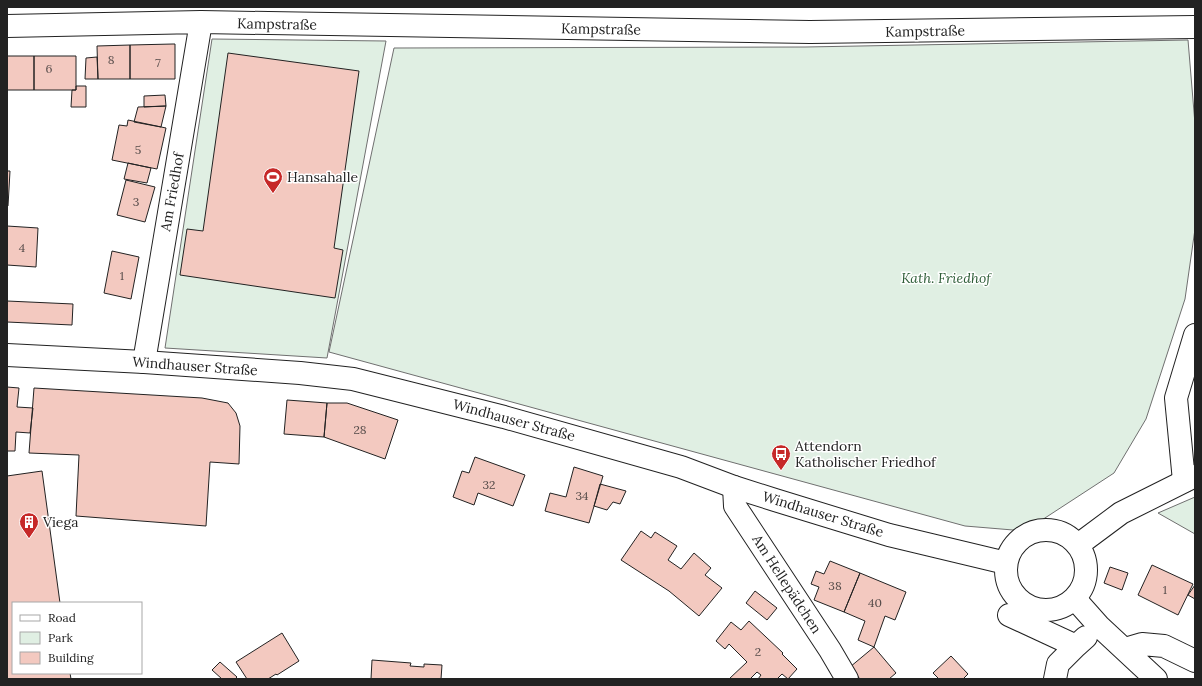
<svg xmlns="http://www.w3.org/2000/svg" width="1202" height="686" font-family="Lora,serif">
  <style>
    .green { fill: #e0efe3; stroke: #6f6f6f }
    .building { fill: #f3c9c0; stroke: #222 }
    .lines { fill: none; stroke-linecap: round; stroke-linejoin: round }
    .minor-casing { stroke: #222; stroke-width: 24 }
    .major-casing { stroke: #222; stroke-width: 24 }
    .minor { stroke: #fff; stroke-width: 22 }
    .major { stroke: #fff; stroke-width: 22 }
    .labels { text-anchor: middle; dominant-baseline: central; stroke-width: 3; stroke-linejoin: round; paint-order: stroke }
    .number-label { font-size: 12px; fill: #564c4a }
    .street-label { font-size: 14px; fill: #222; stroke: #fff }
    .poi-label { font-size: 14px; fill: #222; stroke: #fff; text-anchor: start }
    .park-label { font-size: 14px; font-style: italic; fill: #2f5e38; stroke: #fff }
  </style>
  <rect width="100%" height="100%" fill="#fff"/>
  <path class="green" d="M212,39L386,41L327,358L165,348Z
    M1188,40L1195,124V229L1185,299L1146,419L1114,473L1025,531L965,526L329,352L394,48L805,47Z
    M1195,497V534L1158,513Z"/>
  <path class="building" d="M173,44H175V79H130V45Z
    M130,45V79H98L97,46Z
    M228,53L359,71L334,248L343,250L335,298L180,275L187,229L203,231Z
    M7,56H34V90H7Z
    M34,56H76V90H34Z
    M97,57L98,79H85L86,58Z
    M76,86H86V107H71L72,90H76Z
    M165,95L166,106L144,107V96Z
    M166,106L161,127L134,122L138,107Z
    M128,120L166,128L157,169L112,160L119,125L127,126Z
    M128,163L151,168L147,183L124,179Z
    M7,171H10L8,206L7,205Z
    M126,180L155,187L145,222L117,215Z
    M7,226L38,228L36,267L7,265Z
    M112,251L139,257L131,299L104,293Z
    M7,301L73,304L72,325L7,322Z
    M7,387L19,388L17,407L33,408L30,433L16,432L15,451H7Z
    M34,388L202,398L228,403L236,413L240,426L239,464L210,462L206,526L76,516L79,455L29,453Z
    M287,400L327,403L324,437L284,434Z
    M327,403H347L398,420L385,459L324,437Z
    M475,457L525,475L513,506L478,493L474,505L453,497L462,471L469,473Z
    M574,467L603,476L589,523L545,511L550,493L566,497Z
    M42,471L60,603H13V673H70L71,679H7V476Z
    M600,484L626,491L620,504L613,502L607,510L594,506Z
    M641,531L651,538L655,532L677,546L668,560L681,569L694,553L711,568L705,575L722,588L699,616L669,591L621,560Z
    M830,561L860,573L844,612L814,600L819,587L811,584L816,571L824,574Z
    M1152,565L1193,584L1178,615L1138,595Z
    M1110,567L1128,573L1122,590L1104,583Z
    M860,573L906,592L895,620L885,616L874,647L858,640L865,621L844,612Z
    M1195,585V599L1188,595Z
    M755,591L777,608L767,620L746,603Z
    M749,621L783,653L782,654L797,669L788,679L782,674L777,679H758L761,675L757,672L750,679H729L747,662L729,644L725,649L716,641L731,622L741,630Z
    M282,633L299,661L277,675L276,674L268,679H247L236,662Z
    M874,647L896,673L889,679H860L850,667Z
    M951,656L968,674L963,679H939L933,673Z
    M372,660L411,663L410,666L424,667V664L442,665L441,679H371Z
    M220,662L237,677L235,679H222L212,670Z"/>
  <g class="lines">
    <defs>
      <path id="minor" d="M7,26L201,22L810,32L1195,27
        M144,362L201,22
        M1184,481L1176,398L1195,335
        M734,487L735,506L830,650L847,679
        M1075,599L1099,626L1156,679
        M1009,615L1076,646
        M1125,649L1142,644L1164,646L1195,661
        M1055,679L1058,664L1076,646L1086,637"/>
      <path id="major" d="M7,355L144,362L300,373L353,379L504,417L681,467L734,487L775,500L889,535L1006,563
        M1006 570a40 40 0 1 1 80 0a40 40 0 1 1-80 0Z
        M1078,545L1121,513L1195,476"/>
    </defs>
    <use href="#minor" class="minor-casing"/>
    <use href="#major" class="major-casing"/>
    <use href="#minor" class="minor"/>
    <use href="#major" class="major"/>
  </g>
  <defs>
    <symbol id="stadium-pin" viewBox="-11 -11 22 30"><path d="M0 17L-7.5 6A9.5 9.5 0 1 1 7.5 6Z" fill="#c62828" stroke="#fff"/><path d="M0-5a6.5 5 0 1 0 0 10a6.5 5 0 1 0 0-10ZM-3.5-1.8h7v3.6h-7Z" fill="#fff"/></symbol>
    <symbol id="bus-pin" viewBox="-11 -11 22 30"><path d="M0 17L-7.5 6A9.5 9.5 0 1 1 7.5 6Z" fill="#c62828" stroke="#fff"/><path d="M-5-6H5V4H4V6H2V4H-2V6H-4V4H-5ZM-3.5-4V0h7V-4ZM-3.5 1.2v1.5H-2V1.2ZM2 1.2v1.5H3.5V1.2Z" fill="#fff"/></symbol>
    <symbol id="building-pin" viewBox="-11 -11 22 30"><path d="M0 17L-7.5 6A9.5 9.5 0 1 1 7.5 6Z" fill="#c62828" stroke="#fff"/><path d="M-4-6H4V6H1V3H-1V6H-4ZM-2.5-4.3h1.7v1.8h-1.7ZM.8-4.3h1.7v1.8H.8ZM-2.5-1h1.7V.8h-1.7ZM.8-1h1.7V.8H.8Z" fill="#fff"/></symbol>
  </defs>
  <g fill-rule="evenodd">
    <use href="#stadium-pin" x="262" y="166" width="22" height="30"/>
    <use href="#bus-pin" x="770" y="443" width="22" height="30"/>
    <use href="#building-pin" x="18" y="511" width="22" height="30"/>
  </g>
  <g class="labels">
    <g class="number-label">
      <text x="111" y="59">8</text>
      <text x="158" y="62">7</text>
      <text x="49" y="68">6</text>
      <text x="138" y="149">5</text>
      <text x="136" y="201">3</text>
      <text x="22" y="247">4</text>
      <text x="122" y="275">1</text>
      <text x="360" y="429">28</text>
      <text x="489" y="484">32</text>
      <text x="582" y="495">34</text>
      <text x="835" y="585">38</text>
      <text x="1165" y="589">1</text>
      <text x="875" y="602">40</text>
      <text x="758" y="651">2</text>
    </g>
    <g class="street-label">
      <text transform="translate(277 24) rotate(1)">Kampstraße</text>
      <text transform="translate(601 29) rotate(1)">Kampstraße</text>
      <text transform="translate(925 31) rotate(-1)">Kampstraße</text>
      <text transform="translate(172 192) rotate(-80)">Am Friedhof</text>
      <text transform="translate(195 366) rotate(4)">Windhauser Straße</text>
      <text transform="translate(514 420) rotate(15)">Windhauser Straße</text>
      <text transform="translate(823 514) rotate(17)">Windhauser Straße</text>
      <text transform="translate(787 584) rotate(57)">Am Hellepädchen</text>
    </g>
    <g class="poi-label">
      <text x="287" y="177">Hansahalle</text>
      <text x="795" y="446">Attendorn<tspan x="795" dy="16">Katholischer Friedhof</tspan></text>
      <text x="43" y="522">Viega</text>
    </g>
    <g class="park-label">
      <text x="946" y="278">Kath. Friedhof</text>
    </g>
  </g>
  <rect width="1202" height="686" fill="none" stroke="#222222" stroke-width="16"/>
  <rect x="12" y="602" width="130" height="72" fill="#ffffff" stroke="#a7a7a7"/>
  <rect x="20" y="615" width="20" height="6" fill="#ffffff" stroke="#a7a7a7"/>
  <text x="48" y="622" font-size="12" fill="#222222">Road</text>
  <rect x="20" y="632" width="20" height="12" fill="#e0efe3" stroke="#a7a7a7"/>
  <text x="48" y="642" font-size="12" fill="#222222">Park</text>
  <rect x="20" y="652" width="20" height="12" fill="#f3c9c0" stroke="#a7a7a7"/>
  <text x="48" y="662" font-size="12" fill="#222222">Building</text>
</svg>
